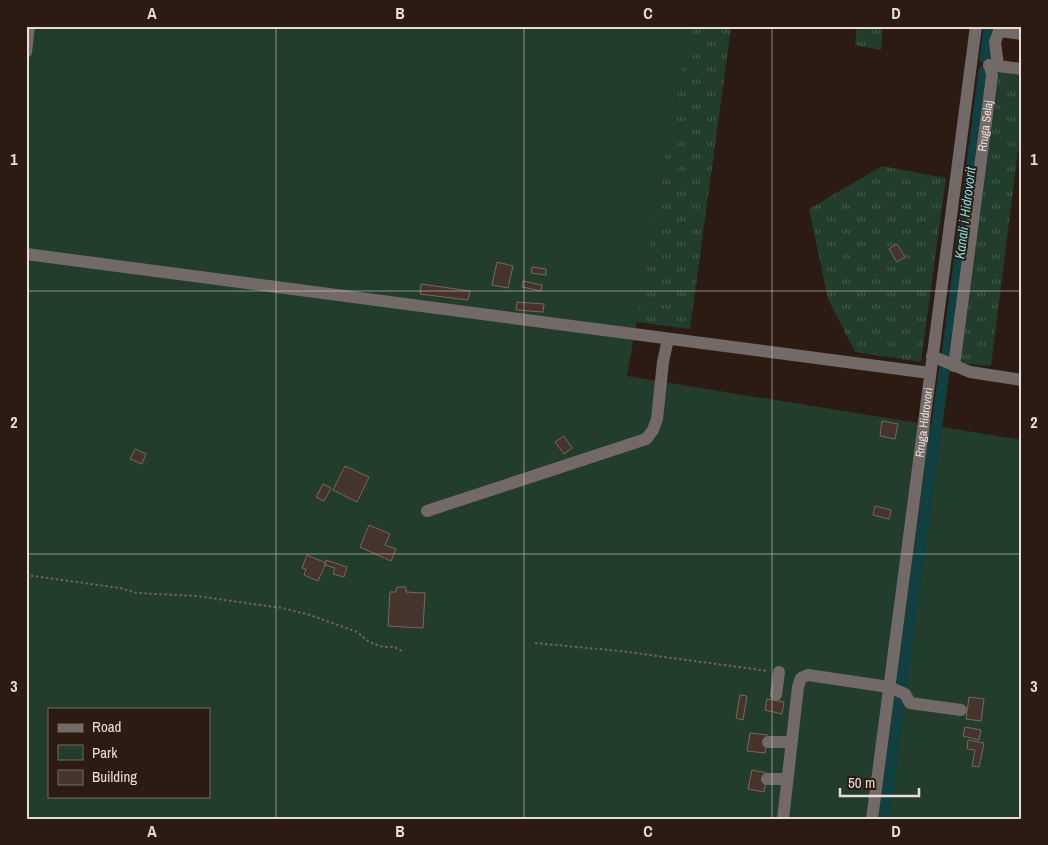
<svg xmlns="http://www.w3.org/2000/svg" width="1048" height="845" font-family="'Archivo Narrow',sans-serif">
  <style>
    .grass { fill: url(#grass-tufts) }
    .park { fill: #223d2b; fill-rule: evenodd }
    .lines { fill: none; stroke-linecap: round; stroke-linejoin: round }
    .canal { stroke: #104041; stroke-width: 11 }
    .building { fill: #45342b; stroke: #7a675d }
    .path { stroke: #70625b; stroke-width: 2; stroke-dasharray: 2.5 2.5; stroke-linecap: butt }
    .minor { stroke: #736967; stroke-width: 12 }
    .grid { fill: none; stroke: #e9ddd8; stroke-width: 1; stroke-opacity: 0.55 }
    .labels { text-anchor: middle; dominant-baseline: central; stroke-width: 4; stroke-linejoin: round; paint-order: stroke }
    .street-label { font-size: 12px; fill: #e9ddd8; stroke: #2b1b13 }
    .water-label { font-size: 14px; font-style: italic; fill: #7ddedf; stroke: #2b1b13 }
    .neatline { fill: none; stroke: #e9ddd8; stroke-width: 2 }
    .grid-label { font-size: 16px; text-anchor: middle; font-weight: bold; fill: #e9ddd8 }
  </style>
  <defs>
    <pattern id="grass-tufts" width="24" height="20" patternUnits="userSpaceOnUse" patternTransform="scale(1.25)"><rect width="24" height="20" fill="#223d2b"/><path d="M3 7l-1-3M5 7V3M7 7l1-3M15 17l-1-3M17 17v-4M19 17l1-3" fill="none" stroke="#425949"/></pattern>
  </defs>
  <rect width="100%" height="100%" fill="#2b1b13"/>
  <path class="grass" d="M650,26H722L731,28L690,329L614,319Z
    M857,26H883L881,50L855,45Z
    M996,71L1022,74V119L991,366L960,363Z
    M882,166L946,178L921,362L855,352L828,299L809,209Z"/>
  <path class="park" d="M26,26H689L627,376L1022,440V819H26ZM49,709H209V796H49Z"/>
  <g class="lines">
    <path class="canal" d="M985,58L989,26
      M947,355L984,71
      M911,615L945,365
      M901,687L910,623
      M884,819L900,699"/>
  </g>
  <path class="building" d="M897,244L905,257L897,262L889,249Z
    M497,262L513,266L508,288L492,285Z
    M532,267L546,269V275L531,273Z
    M523,281L542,285L541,291L522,287Z
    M421,284L470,291L468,300L420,294Z
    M517,302L544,304L543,312L516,310Z
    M882,421L898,424L895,439L880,436Z
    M564,436L572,448L564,454L555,442Z
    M135,449L146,454L142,464L130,459Z
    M345,466L369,477L357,502L333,490Z
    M323,484L331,488L324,501L316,497Z
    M875,506L891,510L889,519L873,515Z
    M369,525L390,534L385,545L396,549L391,561L360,547Z
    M307,555L326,563L318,581L304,575L306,569L302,568Z
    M326,560L347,567L344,577L333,574L335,568L325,565Z
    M397,587H406V592L425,593L423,628L388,626L390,592H396Z
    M740,695L747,696L743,720L736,718Z
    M969,697L984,699L981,721L966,719Z
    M767,699L784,702L782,714L765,710Z
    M965,727L981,730L979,740L963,736Z
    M750,733L768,735L765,753L747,751Z
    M968,740L984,743L979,767L972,766L975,750L967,749Z
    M752,770L767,773L764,792L748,789Z"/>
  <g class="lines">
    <path class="path" d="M26,575L120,588L137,593L196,596L282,608L310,615L357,632L369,642L383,647H394L404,652
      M535,643L620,651L768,671"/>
    <g class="minor">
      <path d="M26,52L29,26"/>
      <path d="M989,65L1022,69"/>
      <path d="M998,66L995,42L999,31L1022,34"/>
      <path d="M26,254L930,373"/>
      <path d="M932,356L970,372L1022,380"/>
      <path id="s1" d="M954,366L992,76L990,65"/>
      <path d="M427,511L646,439L653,430L657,419L663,362L668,339"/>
      <path d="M776,695L779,672"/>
      <path d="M768,742H791"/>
      <path d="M767,779H786"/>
      <path d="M783,819L798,687L801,678L808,675L889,687L905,694L910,703L961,710"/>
      <path id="s2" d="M872,819L976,26"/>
    </g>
  </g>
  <path class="grid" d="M276,26V819M524,26V819M772,26V819M26,291H1022M26,554H1022"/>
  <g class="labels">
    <g class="street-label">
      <text stroke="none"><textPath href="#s1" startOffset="242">Rruga Selaj</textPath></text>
      <text stroke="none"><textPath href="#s2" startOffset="400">Rruga Hidrovori</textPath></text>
    </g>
    <g class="water-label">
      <text transform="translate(965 213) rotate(-83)">Kanali i Hidrovorit</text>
    </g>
  </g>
  <rect width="1048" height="845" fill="none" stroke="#2b1b13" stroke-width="55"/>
  <rect x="48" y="708" width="162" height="90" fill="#2b1b13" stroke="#776962"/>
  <rect x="58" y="724" width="25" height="8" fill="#736967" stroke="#776962"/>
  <text x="92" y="732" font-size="15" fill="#e9ddd8">Road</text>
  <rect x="58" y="745" width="25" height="15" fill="#223d2b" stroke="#776962"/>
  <text x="92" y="758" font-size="15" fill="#e9ddd8">Park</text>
  <rect x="58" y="770" width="25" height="15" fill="#45342b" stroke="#776962"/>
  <text x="92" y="782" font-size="15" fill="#e9ddd8">Building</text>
  <path d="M840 788v8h79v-8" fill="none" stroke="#e9ddd8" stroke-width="2.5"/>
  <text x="848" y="788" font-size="15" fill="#e9ddd8" stroke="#2b1b13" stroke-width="4" paint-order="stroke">50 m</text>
  <rect x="28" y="28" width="992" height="790" class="neatline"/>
  <g class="grid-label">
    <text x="152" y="19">A</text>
    <text x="400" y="19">B</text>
    <text x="648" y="19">C</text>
    <text x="896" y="19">D</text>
    <text x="14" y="165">1</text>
    <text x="1034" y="165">1</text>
    <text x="14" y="428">2</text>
    <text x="1034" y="428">2</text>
    <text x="14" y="692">3</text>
    <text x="1034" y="692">3</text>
    <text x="152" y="837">A</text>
    <text x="400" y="837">B</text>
    <text x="648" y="837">C</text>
    <text x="896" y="837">D</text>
  </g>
</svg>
